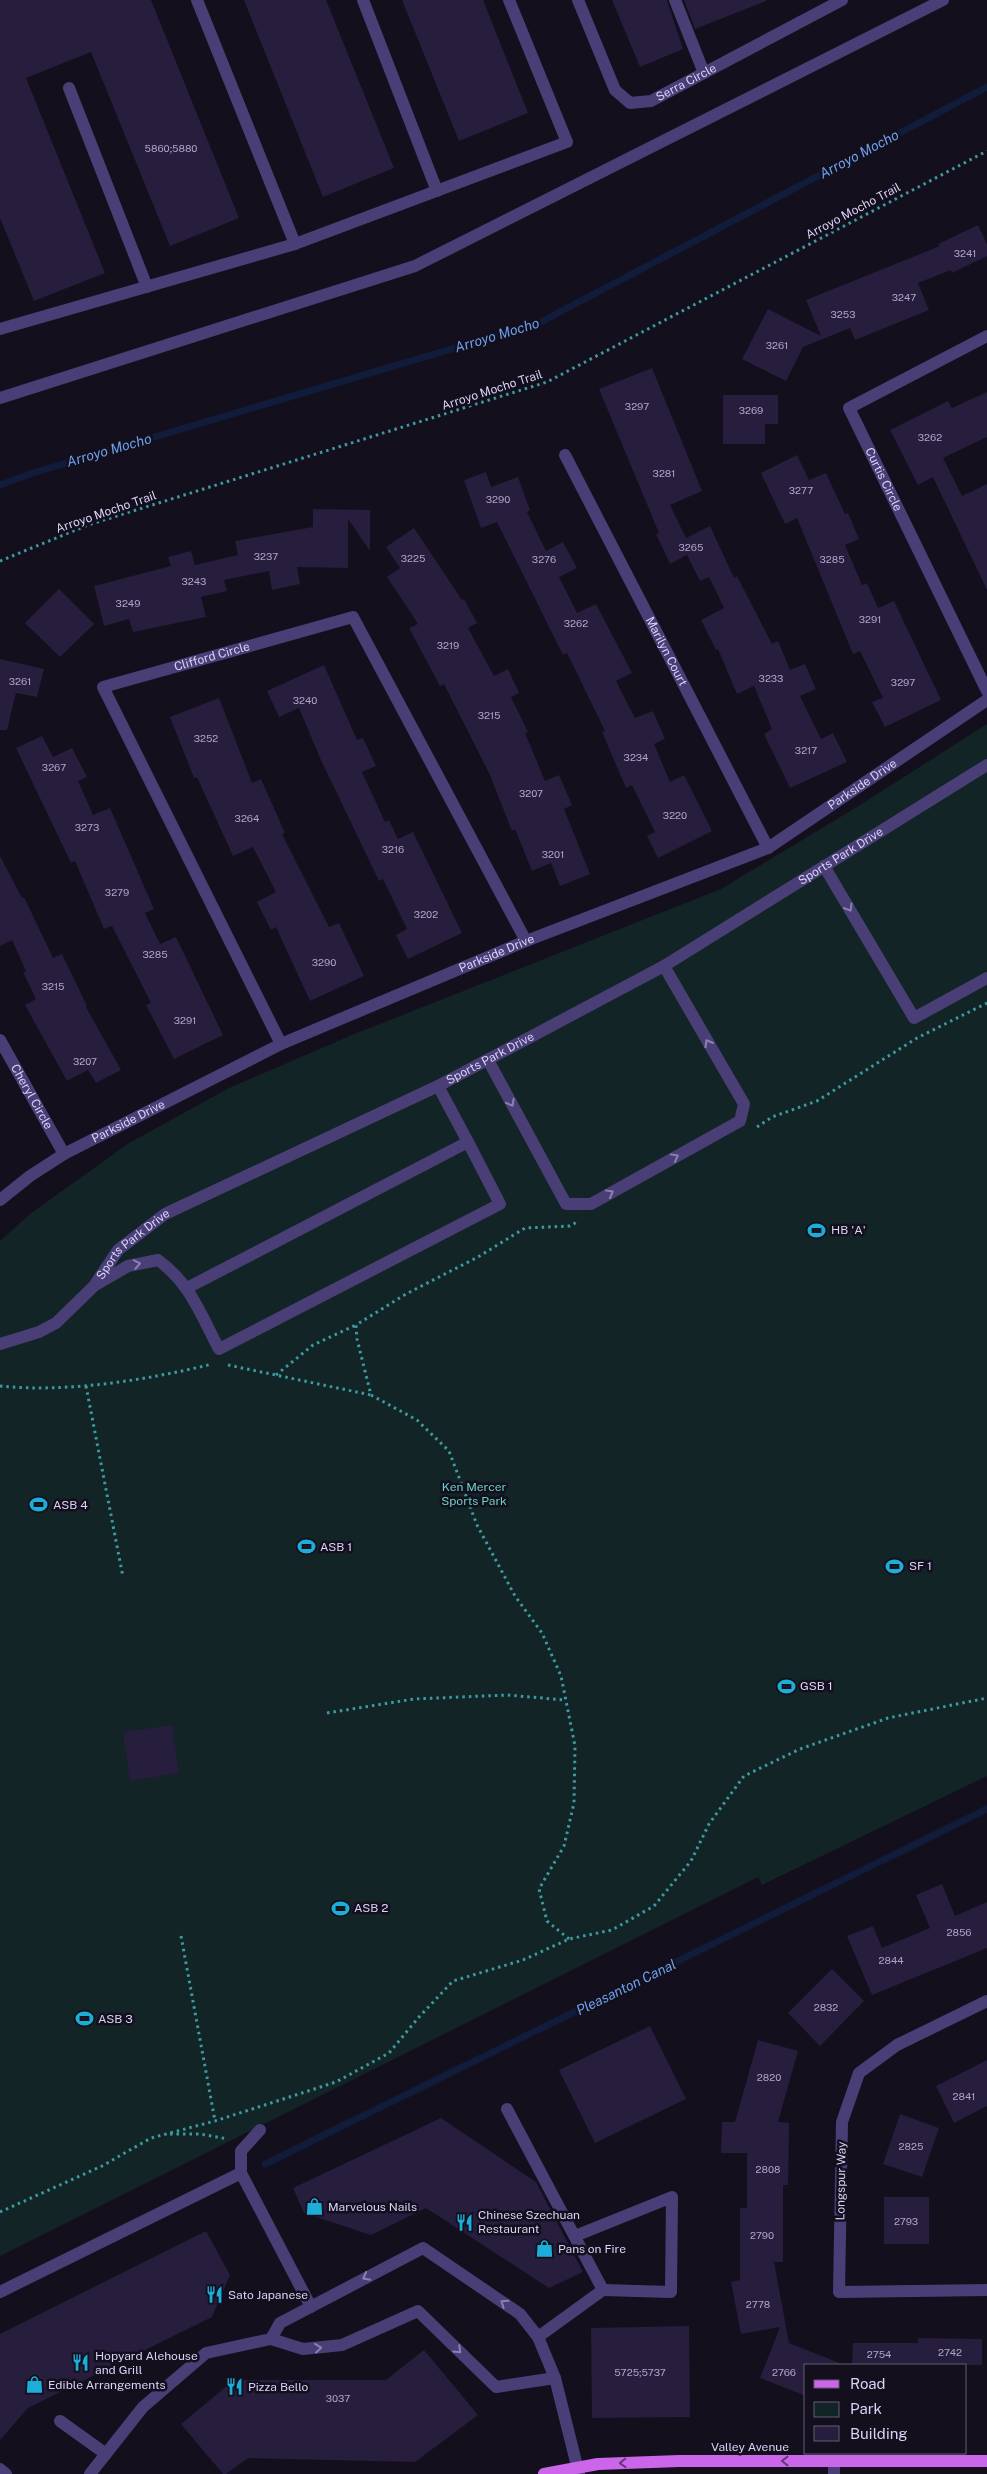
<svg xmlns="http://www.w3.org/2000/svg" width="987" height="2474" font-family="'Public Sans',sans-serif">
  <style>
    .green { fill: #122426 }
    .lines { fill: none; stroke-linecap: round; stroke-linejoin: round }
    .stream { stroke: #111b3a; stroke-width: 7 }
    .building { fill: #271d3c }
    .path { stroke: #3c9aa1; stroke-width: 3; stroke-dasharray: 2.5 4; stroke-linecap: butt }
    .minor { stroke: #493f76; stroke-width: 12 }
    .major { stroke: #cb66eb; stroke-width: 12 }
    .oneway { stroke: #8b81b1 }
    .oneway2 { stroke: #66367a }
    .labels { text-anchor: middle; dominant-baseline: central; stroke-width: 5; stroke-linejoin: round; paint-order: stroke }
    .number-label { font-size: 10px; fill: #aea4ca }
    .street-label { font-size: 12px; fill: #dbd1f9; stroke: #130f1d }
    .poi-label { font-size: 12px; fill: #dbd1f9; stroke: #130f1d; text-anchor: start }
    .park-label { font-size: 12px; fill: #67cfc3; stroke: #130f1d }
    .water-label { font-size: 14px; font-style: italic; fill: #6ca0ec; stroke: #130f1d }
  </style>
  <rect width="100%" height="100%" fill="#130f1d"/>
  <path class="green" d="M987,724V1776L762,1885L758,1877L0,2256V1241L30,1214L129,1143L229,1088L352,1035L721,889L860,805Z"/>
  <g class="lines">
    <path class="stream" d="M0,485L33,473L539,323L987,87
      M265,2164L987,1809"/>
  </g>
  <path class="building" d="M0,0H151L239,218L170,246L91,52L26,78L105,273L34,301L0,218Z
    M244,0H326L394,168L323,197Z
    M402,0H483L528,113L459,141Z
    M612,0H667L683,49L640,67Z
    M684,0H766V1L695,29Z
    M978,225L987,244V256L952,273L951,270L918,283L929,310L855,340L850,328L803,347L786,381L742,359L768,309L821,336L806,300L940,246L938,244Z
    M652,368L702,491L670,505L686,538L710,526L734,578L737,576L772,644L778,641L790,670L805,664L816,689L800,696L821,739L833,733L847,762L790,788L764,734L772,729L754,686L737,694L718,649L716,650L701,620L724,608L709,577L700,581L687,555L670,564L656,534L659,533L599,389Z
    M987,392V437L943,458L962,496L987,484V590L933,477L918,485L890,430L948,401L952,408Z
    M723,395H778V424H765V444H723Z
    M797,455L809,480L826,473L845,514L848,513L859,539L845,545L862,585L867,583L878,608L894,601L941,700L885,727L872,702L883,698L860,651L853,654L797,518L785,524L761,473Z
    M486,472L491,487L518,477L530,510L527,512L546,551L563,542L577,568L559,577L577,613L596,604L632,673L616,681L635,718L653,711L665,739L654,744L670,782L684,775L712,831L658,858L647,836L655,832L632,785L626,788L602,732L605,731L567,653L563,655L497,522L481,528L464,480Z
    M313,509L370,510V551L348,519V568L297,567L300,584L272,590L269,571L224,580L227,591L201,597L206,617L133,632L129,619L104,626L94,586L171,566L168,557L191,551L195,565L238,555L235,541L313,527Z
    M414,528L462,600L464,599L477,623L468,628L494,676L508,669L519,693L511,697L528,732L525,733L545,781L559,775L572,805L564,809L590,874L560,886L551,863L532,871L515,829L512,831L489,773L444,684L440,686L409,628L418,624L387,577L400,568L386,547Z
    M59,589L94,624L60,657L25,623Z
    M0,659L44,669L37,697L16,693L7,730H0Z
    M324,665L357,740L363,738L376,766L362,772L385,822L389,820L398,839L413,832L462,933L408,959L396,935L407,929L383,879L379,881L320,758L299,708L279,717L267,691Z
    M219,698L252,783L261,779L285,833L282,834L329,927L339,923L364,976L310,1001L276,927L271,930L257,902L276,892L253,847L233,856L197,777L194,778L170,717Z
    M42,736L53,757L72,748L87,777L78,781L93,815L110,808L154,909L145,913L160,944L176,937L223,1035L174,1059L146,1005L151,1003L112,926L104,929L75,861L71,863L16,748Z
    M0,856L22,898L24,897L53,958L62,954L87,1006L86,1007L121,1070L96,1083L88,1070L67,1081L25,1005L36,999L23,972L26,971L12,940L0,946Z
    M172,1725L179,1773L130,1781L123,1732Z
    M942,1884L955,1916L987,1902V1948L872,1995L847,1936L873,1926L882,1948L930,1928L916,1895Z
    M832,1969L864,2001L820,2046L788,2013Z
    M650,2026L686,2099L595,2143L559,2070Z
    M758,2040L798,2051L778,2122L789,2123L788,2185H783V2262H774L789,2343L842,2364L806,2365V2396L760,2378L780,2327L741,2334L731,2282L740,2280V2208H747V2153H721L722,2122H735Z
    M987,2060V2106L954,2123L936,2086Z
    M900,2114L939,2128L922,2177L883,2164Z
    M441,2118L536,2182L583,2272L549,2288L426,2208L371,2235L304,2213L293,2188Z
    M884,2197H929V2244H884Z
    M206,2231L230,2275L212,2317L28,2408L0,2440V2334Z
    M689,2326L690,2417L592,2418L591,2328Z
    M918,2338L982,2339V2365H852L853,2343H918Z
    M424,2350L478,2415L415,2462L248,2458L226,2474H223L181,2424L234,2380H386Z"/>
  <g class="lines">
    <path class="path" d="M0,561L88,525L547,382L987,151
      M757,1127L772,1117L817,1101L917,1038L987,1003
      M228,1365L371,1395
      M276,1375L313,1345L356,1325
      M0,1386C65,1393 148,1380 212,1364
      M86,1386L123,1577
      M327,1713L414,1699L507,1695L565,1700
      M181,1936L215,2121
      M569,1939L547,1921L539,1889L564,1846L574,1803L575,1746L561,1676L542,1633L515,1596L477,1525L449,1451L417,1420L371,1395L357,1339L356,1325L406,1294L478,1257L525,1228L570,1226L577,1222
      M170,2134H200L228,2139
      M0,2212L102,2166L151,2138L215,2121L336,2082L389,2053L419,2017L453,1981L523,1960L569,1939L612,1930L654,1906L691,1861L709,1824L744,1776L800,1749L888,1718L987,1698"/>
    <g class="minor">
      <path d="M197,0L295,244"/>
      <path d="M363,0L437,191"/>
      <path id="s1" d="M578,0L615,90L630,103L651,101L842,0"/>
      <path d="M675,0L704,73"/>
      <path d="M69,88L147,287"/>
      <path d="M0,329L295,244L567,142L509,0"/>
      <path id="s2" d="M987,336L849,408L987,691"/>
      <path d="M0,398L415,266L943,0"/>
      <path id="s3" d="M565,455L768,848"/>
      <path d="M824,866L914,1018L987,978"/>
      <path id="s4" d="M0,1040L64,1154"/>
      <path id="s5" d="M281,1044L103,687L353,617L526,941"/>
      <path d="M488,1060L566,1204H591L740,1121L744,1104L664,966"/>
      <path d="M438,1086L468,1142"/>
      <path id="s6" d="M0,1200L30,1176L64,1154L281,1044L526,941L768,848L987,700"/>
      <path d="M97,1284L128,1266L158,1260C190,1283 201,1315 219,1349L500,1204L468,1142L187,1288"/>
      <path id="s7" d="M0,1344L39,1332L56,1323L94,1286L118,1250L165,1214L438,1086L664,966L987,765"/>
      <path d="M987,2001L897,2045L859,2073L842,2122L839,2292L987,2290"/>
      <path d="M507,2109L603,2290L538,2337"/>
      <path d="M241,2173V2151L260,2130"/>
      <path d="M575,2236L672,2197L671,2292L603,2290"/>
      <path d="M0,2292L241,2173L311,2307"/>
      <path d="M271,2339L280,2323L423,2248L520,2314L538,2337L555,2378L579,2474"/>
      <path d="M60,2421L106,2454"/>
      <path d="M834,2461V2474"/>
      <path d="M0,2469L6,2474"/>
      <path d="M90,2474L143,2407L206,2353L271,2339L303,2349L342,2345L418,2311L496,2387L555,2378"/>
    </g>
    <path class="major" d="M544,2474L598,2464L679,2461H987"/>
  </g>
  <defs><path id="oneway-chevron" d="M-2-3.5L2.5 0L-2 3.5" fill="none" stroke-width="1.6" stroke-linecap="round" stroke-linejoin="round" transform="scale(1.25)"/></defs>
  <g class="oneway">
    <use href="#oneway-chevron" transform="translate(849 908) rotate(59)"/>
    <use href="#oneway-chevron" transform="translate(708 1043) rotate(-120)"/>
    <use href="#oneway-chevron" transform="translate(511 1103) rotate(62)"/>
    <use href="#oneway-chevron" transform="translate(675 1157) rotate(-29)"/>
    <use href="#oneway-chevron" transform="translate(610 1193) rotate(-29)"/>
    <use href="#oneway-chevron" transform="translate(137 1264) rotate(-11)"/>
    <use href="#oneway-chevron" transform="translate(366 2277) rotate(152)"/>
    <use href="#oneway-chevron" transform="translate(504 2303) rotate(-146)"/>
    <use href="#oneway-chevron" transform="translate(318 2348) rotate(-6)"/>
    <use href="#oneway-chevron" transform="translate(458 2350) rotate(44)"/>
  </g>
  <g class="oneway2">
    <use href="#oneway-chevron" transform="translate(785 2461) rotate(-180)"/>
    <use href="#oneway-chevron" transform="translate(623 2463) rotate(178)"/>
  </g>
  <defs>
    <symbol id="stadium-bare" viewBox="-9 -9 18 18"><path d="M0-5a6.5 5 0 1 0 0 10a6.5 5 0 1 0 0-10ZM-3.5-1.8h7v3.6h-7Z" fill="#1caed9" stroke="#130f1d" stroke-width="2.5" paint-order="stroke"/></symbol>
    <symbol id="shop-bare" viewBox="-9 -9 18 18"><path d="M-5-2.5h2.3a2.7 3.5 0 0 1 5.4 0H5L5.5 6h-11ZM-1.5-2.5h3a1.5 2.3 0 0 0-3 0Z" fill="#1caed9" stroke="#130f1d" stroke-width="2.5" paint-order="stroke"/></symbol>
    <symbol id="restaurant-bare" viewBox="-9 -9 18 18"><path d="M-5-6h1v4h1v-4h1v4h1v-4h1v5L-1.5 .5V6h-2V.5L-5-1ZM5-6V6H3V1.5H1.5Q1.5-4 5-6Z" fill="#1caed9" stroke="#130f1d" stroke-width="2.5" paint-order="stroke"/></symbol>
  </defs>
  <g fill-rule="evenodd">
    <use href="#stadium-bare" x="804" y="1218" width="25" height="25"/>
    <use href="#stadium-bare" x="26" y="1492" width="25" height="25"/>
    <use href="#stadium-bare" x="294" y="1534" width="25" height="25"/>
    <use href="#stadium-bare" x="882" y="1554" width="25" height="25"/>
    <use href="#stadium-bare" x="774" y="1674" width="25" height="25"/>
    <use href="#stadium-bare" x="328" y="1896" width="25" height="25"/>
    <use href="#stadium-bare" x="72" y="2006" width="25" height="25"/>
    <use href="#shop-bare" x="302" y="2194" width="25" height="25"/>
    <use href="#restaurant-bare" x="452" y="2210" width="25" height="25"/>
    <use href="#shop-bare" x="532" y="2236" width="25" height="25"/>
    <use href="#restaurant-bare" x="202" y="2282" width="25" height="25"/>
    <use href="#restaurant-bare" x="68" y="2350" width="25" height="25"/>
    <use href="#shop-bare" x="22" y="2372" width="25" height="25"/>
    <use href="#restaurant-bare" x="222" y="2374" width="25" height="25"/>
  </g>
  <g class="labels">
    <g class="number-label">
      <text x="171" y="148">5860;5880</text>
      <text x="965" y="253">3241</text>
      <text x="904" y="297">3247</text>
      <text x="843" y="314">3253</text>
      <text x="777" y="345">3261</text>
      <text x="637" y="406">3297</text>
      <text x="751" y="410">3269</text>
      <text x="930" y="437">3262</text>
      <text x="664" y="473">3281</text>
      <text x="801" y="490">3277</text>
      <text x="498" y="499">3290</text>
      <text x="691" y="547">3265</text>
      <text x="266" y="556">3237</text>
      <text x="413" y="558">3225</text>
      <text x="544" y="559">3276</text>
      <text x="832" y="559">3285</text>
      <text x="194" y="581">3243</text>
      <text x="128" y="603">3249</text>
      <text x="870" y="619">3291</text>
      <text x="576" y="623">3262</text>
      <text x="448" y="645">3219</text>
      <text x="771" y="678">3233</text>
      <text x="20" y="681">3261</text>
      <text x="903" y="682">3297</text>
      <text x="305" y="700">3240</text>
      <text x="489" y="715">3215</text>
      <text x="206" y="738">3252</text>
      <text x="806" y="750">3217</text>
      <text x="636" y="757">3234</text>
      <text x="54" y="767">3267</text>
      <text x="531" y="793">3207</text>
      <text x="675" y="815">3220</text>
      <text x="247" y="818">3264</text>
      <text x="87" y="827">3273</text>
      <text x="393" y="849">3216</text>
      <text x="553" y="854">3201</text>
      <text x="117" y="892">3279</text>
      <text x="426" y="914">3202</text>
      <text x="155" y="954">3285</text>
      <text x="324" y="962">3290</text>
      <text x="53" y="986">3215</text>
      <text x="185" y="1020">3291</text>
      <text x="85" y="1061">3207</text>
      <text x="959" y="1932">2856</text>
      <text x="891" y="1960">2844</text>
      <text x="826" y="2007">2832</text>
      <text x="769" y="2077">2820</text>
      <text x="964" y="2096">2841</text>
      <text x="911" y="2146">2825</text>
      <text x="768" y="2169">2808</text>
      <text x="906" y="2221">2793</text>
      <text x="762" y="2235">2790</text>
      <text x="758" y="2304">2778</text>
      <text x="950" y="2352">2742</text>
      <text x="879" y="2354">2754</text>
      <text x="640" y="2372">5725;5737</text>
      <text x="784" y="2372">2766</text>
      <text x="338" y="2398">3037</text>
    </g>
    <g class="street-label">
      <text stroke="none"><textPath href="#s1" startOffset="178">Serra Circle</textPath></text>
      <text transform="translate(853 211) rotate(-28)">Arroyo Mocho Trail</text>
      <text transform="translate(492 390) rotate(-18)">Arroyo Mocho Trail</text>
      <text stroke="none"><textPath href="#s2" startOffset="235">Curtis Circle</textPath></text>
      <text transform="translate(106 512) rotate(-19)">Arroyo Mocho Trail</text>
      <text stroke="none"><textPath href="#s3" startOffset="221">Marilyn Court</textPath></text>
      <text stroke="none"><textPath href="#s5" startOffset="512">Clifford Circle</textPath></text>
      <text stroke="none"><textPath href="#s6" startOffset="961">Parkside Drive</textPath></text>
      <text stroke="none"><textPath href="#s7" startOffset="981">Sports Park Drive</textPath></text>
      <text stroke="none"><textPath href="#s6" startOffset="556">Parkside Drive</textPath></text>
      <text stroke="none"><textPath href="#s7" startOffset="576">Sports Park Drive</textPath></text>
      <text stroke="none"><textPath href="#s4" startOffset="65">Cheryl Circle</textPath></text>
      <text stroke="none"><textPath href="#s6" startOffset="151">Parkside Drive</textPath></text>
      <text stroke="none"><textPath href="#s7" startOffset="171">Sports Park Drive</textPath></text>
      <text transform="translate(841 2181) rotate(-89)">Longspur Way</text>
      <text x="750" y="2447">Valley Avenue</text>
    </g>
    <g class="poi-label">
      <text x="831" y="1230">HB 'A'</text>
      <text x="53" y="1505">ASB 4</text>
      <text x="320" y="1547">ASB 1</text>
      <text x="909" y="1566">SF 1</text>
      <text x="800" y="1686">GSB 1</text>
      <text x="354" y="1908">ASB 2</text>
      <text x="98" y="2019">ASB 3</text>
      <text x="328" y="2207">Marvelous Nails</text>
      <text x="478" y="2215">Chinese Szechuan<tspan x="478" dy="14">Restaurant</tspan></text>
      <text x="558" y="2249">Pans on Fire</text>
      <text x="228" y="2295">Sato Japanese</text>
      <text x="95" y="2356">Hopyard Alehouse<tspan x="95" dy="14">and Grill</tspan></text>
      <text x="48" y="2385">Edible Arrangements</text>
      <text x="248" y="2387">Pizza Bello</text>
    </g>
    <g class="park-label">
      <text x="474" y="1487">Ken Mercer<tspan x="474" dy="14">Sports Park</tspan></text>
    </g>
    <g class="water-label">
      <text transform="translate(859 154) rotate(-28)">Arroyo Mocho</text>
      <text transform="translate(497 335) rotate(-17)">Arroyo Mocho</text>
      <text transform="translate(109 450) rotate(-16)">Arroyo Mocho</text>
      <text transform="translate(626 1987) rotate(-26)">Pleasanton Canal</text>
    </g>
  </g>
  <rect x="804" y="2364" width="162" height="90" fill="#130f1d" stroke="#635d75"/>
  <rect x="814" y="2380" width="25" height="8" fill="#cb66eb" stroke="#635d75"/>
  <text x="850" y="2389" font-size="15" fill="#dbd1f9">Road</text>
  <rect x="814" y="2402" width="25" height="15" fill="#122426" stroke="#635d75"/>
  <text x="850" y="2414" font-size="15" fill="#dbd1f9">Park</text>
  <rect x="814" y="2426" width="25" height="15" fill="#271d3c" stroke="#635d75"/>
  <text x="850" y="2439" font-size="15" fill="#dbd1f9">Building</text>
</svg>
